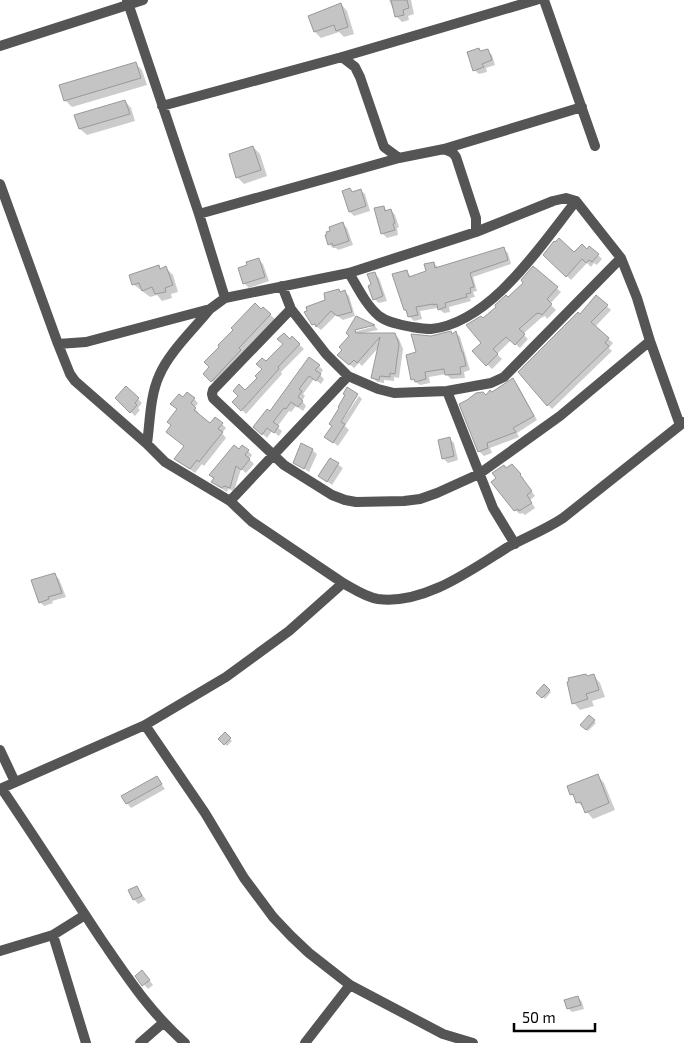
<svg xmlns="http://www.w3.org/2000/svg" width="684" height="1043" font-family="'Exo 2',sans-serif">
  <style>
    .shadow { fill: #0003; fill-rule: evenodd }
    .building { fill: #c4c4c4; stroke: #999 }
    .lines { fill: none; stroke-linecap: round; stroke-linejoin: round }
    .minor { stroke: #555; stroke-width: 10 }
  </style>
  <rect width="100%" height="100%" fill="#fff"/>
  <path class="shadow" d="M389,0H411L414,14L408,16L409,20L402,22L396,16Z
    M341,4L347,11L354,34L344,37L339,32L321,38L315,32Z
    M487,50L492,55L495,65L486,68L487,72L479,74L474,70L481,52Z
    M135,63L142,70L147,85L72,107L65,100Z
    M125,101L131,108L135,121L87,135L80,129Z
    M253,147L260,154L267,176L244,184L237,177Z
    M350,190L353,192L360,190L365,194L370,211L354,216L350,212L344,192Z
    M383,207L388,211L391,210L395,215L399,227L397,228L398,235L387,238L383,234Z
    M343,224L347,228L353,245L338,250L336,248H333L329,244Z
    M503,249L508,253L511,264L473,277L477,291L473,292L475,297L470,298L471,301L449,307L450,312L444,313L437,308L420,311L422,319L414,321L409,316L405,310L406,271L411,277L427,272L433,263L438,267Z
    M587,250L598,255L602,259L597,265L594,263L591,267L587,263L571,280L545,254L574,253Z
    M259,260L263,264L269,281L249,288L244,283Z
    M159,267L161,269L166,268L173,275L178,292L171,294L172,298L162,301L157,295L150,297L133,284Z
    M534,268L561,292L550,304L556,310L547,319L545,316L541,318L523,334L528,339L520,348L511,340L497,354L502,359L492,369L474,351L483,343V320L525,284Z
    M374,273L379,278L387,301L379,303L374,299L373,285Z
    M338,290L341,293L345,292L349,296L355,316L343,320L336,315L321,330L313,324L326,301Z
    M596,296L611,310L595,327L613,343L609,348L612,351L552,409L548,405L581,316Z
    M263,308L275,319L216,385L205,374Z
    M356,318L375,326L378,330L362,333L395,334L399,339L403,349L399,378L394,377V381L384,380V383L377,382L372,377L379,347L362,366L359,363L354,368L343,359ZM371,325L372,327L354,332V329Z
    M451,332L453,335L456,333L460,337L470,370L464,372L465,378L451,379L446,374L429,377L430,383L420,385L417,383L413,379L418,353L431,337Z
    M292,338L304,349L281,372L282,374L246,414L234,402L259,378L267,363Z
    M319,366L323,370L320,375L324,379L321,384L314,379L303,394L305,396L302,401L306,406L303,411L296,406L291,412L289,411L277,427L282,431L279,436L272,431L267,438L255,427Z
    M512,380L517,384L537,420L517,433L519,437L490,448L492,453L484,456L479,451L486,397Z
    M126,388L142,403L138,408L140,410L135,416L116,398Z
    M347,389L357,395L336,426L338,427L359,396L362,399L345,426L349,430L338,446L326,437L333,426L331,424L341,408L339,407L346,396L344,394Z
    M183,399H194L198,403L194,408L199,413L198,415L210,424H222L226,428L222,433L226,438L204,466L202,464L195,473L176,459L185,446Z
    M450,439L454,443L458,460L448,463L443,458Z
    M312,450L317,454L309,472L295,462Z
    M248,451L252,455L249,459L254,464L246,473L241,469L234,491L228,489L227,492L217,486L213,482L215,479L210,475Z
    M330,459L343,468L332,485L320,476Z
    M512,465L524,479L523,480L535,496L530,500L535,508L525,515L522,513L520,514L515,510L507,470Z
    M54,574L59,579L66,597L52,601L53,603L44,606L40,602Z
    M594,676L600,683L605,697L592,701L594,706L580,710L574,703L588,677Z
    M544,686L551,692L545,699L538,692Z
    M589,716L596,723L588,731L581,725Z
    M225,734L232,741L227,746L220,739Z
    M598,776L604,783L615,810L593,819L571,794Z
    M157,778L165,789L131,808L127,803Z
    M137,887L146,900L138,904L134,899Z
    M137,976H146L153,985L148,989Z
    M578,997L582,1002L584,1009L572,1012L568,1008Z"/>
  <path class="building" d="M391,0H407L409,8L403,10L404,15L395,17Z
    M341,3L348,27L336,31L334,25L314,32L308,16Z
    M479,48L480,51L488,49L492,60L482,64L484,67L473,71L467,52Z
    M136,62L141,78L64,101L59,85Z
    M125,100L130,114L79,129L74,115Z
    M253,146L261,170L236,178L229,154Z
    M350,188L352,192L361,189L366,206L349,212L342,191Z
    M384,206L385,211L391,209L395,223L393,224L395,230L381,234L374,208Z
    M343,222L349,241L333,246L332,243L328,245L325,235L327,234L326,232L330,231L329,227Z
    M559,238L574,252L582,244L587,249L589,246L599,254L592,262L589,260L586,263L582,259L566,277L543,255L554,241L555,242Z
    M504,247L508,260L470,273L474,287L470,288L471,293L466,294L467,297L445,303L446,307L438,310L437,304L433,305V304L416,307L418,315L408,317L406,310H404L392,274L407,270L409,277L426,271L424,264L434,262L435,268Z
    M259,258L265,277L243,284L238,268L247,265L246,262Z
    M159,265L160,269L166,266L173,285L165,288L166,292L155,294L152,287L142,291L139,283L132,285L129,275Z
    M533,266L558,287L547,299L552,304L542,315L539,313L536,314L519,329L525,334L515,345L506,337L493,349L498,354L486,366L472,351L481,343L466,325L481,316L483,318L496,307L495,305L506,295L508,297L523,283L521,280Z
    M375,272L383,296L373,300L368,286L371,284L367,274Z
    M339,289L340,292L345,290L352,312L337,316L331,311L316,327L315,324L312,325L304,312L307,311L306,307L325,300L324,293Z
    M596,295L608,305L591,322L609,338L605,343L609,346L547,406L518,372L578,312L580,314Z
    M255,303L261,309L263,307L271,314L239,348L241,350L211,382L203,374L209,367L204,362L219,347L218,345L233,330L231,328Z
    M356,316L375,325L355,330L356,333H395L399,344L395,374L390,373V377L380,376L379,380L371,378L380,337L357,363L354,360L349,365L337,355L342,350L339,347L349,336L346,333Z
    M451,331L452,334L456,331L462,352H463L466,366L460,367L461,374L445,375L444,369L425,372L426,379L415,382L414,379L411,380L406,355L416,352L411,334L431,336Z
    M284,333L290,339L292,336L300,344L278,367L279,369L241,411L232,402L238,396L233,391L239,384L245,390L257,378L255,376L262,369L256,364L262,358L266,361L283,344L277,339Z
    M309,357L320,365L315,370L321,374L316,381L309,376L299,389L302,391L298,397L303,401L298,407L291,402L286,409L284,408L273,422L279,426L274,433L267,428L262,435L253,427L267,409L270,411Z
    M513,378L534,416L513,428L516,432L487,443L488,448L478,452L459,404L467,400L476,393L483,392L486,395L490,390L492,392Z
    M126,386L139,398L135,403L137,405L130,413L115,398Z
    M347,387L358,394L341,422L345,424L333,443L324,437L332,426L329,424L339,408L338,407L345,395L343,394Z
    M187,392L195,398L191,403L196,408L194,410L210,423L215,417L223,423L218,429L223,432L199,462L197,460L190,469L174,459L184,446L166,432L171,425L167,422L177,409L170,404L179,394L183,397Z
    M450,437L454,456L442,459L438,440Z
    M301,443L313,449L304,469L293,463Z
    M234,445L239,449L242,445L249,450L245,455L250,459L241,470L236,466L230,488L224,486L222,488L211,482L214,478L209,475Z
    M330,458L339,463L327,482L318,476Z
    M512,464L521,474L520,475L532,491L527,495L532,503L519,511L518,509L514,511L491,482L496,478L492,473L504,465L506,468Z
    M55,573L62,593L48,597L49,599L39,603L31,580Z
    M586,674L587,676L594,674L599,690L586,694L588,699L572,704L567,682L569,681L568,678Z
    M544,684L550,690L542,698L536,693Z
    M589,715L595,720L586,730L580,725Z
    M225,732L231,738L224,745L218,739Z
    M598,774L609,803L585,813L581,802L576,803L573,794L570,795L567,786Z
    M157,776L162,784L126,804L121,796Z
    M137,886L142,896L133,900L128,890Z
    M142,970L150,980L142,986L135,976Z
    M578,996L581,1005L567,1009L564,1000Z"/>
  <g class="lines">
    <path class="minor" d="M127,0L199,214L225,298
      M544,0L595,146
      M0,46L143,0
      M342,57L355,67L360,77L384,147L399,158
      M162,106L342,57L536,0
      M444,149L582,107
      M0,184L58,344L70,374L75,381L147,444L165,462L230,501L251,521L343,583
      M199,214L399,158L444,149L453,153L456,157L476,218V232
      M349,273C358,288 366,305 379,316C388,323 401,325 412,327C418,328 425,329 431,329C491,323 541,245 576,201
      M282,286L291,309L326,354L348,376L378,389L394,393L447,391L491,383L504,377L621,258
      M291,309L213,390L212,394L213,398L284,465L332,495L345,500L356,502L404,501L420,499L437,493L479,474L560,416L650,341
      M58,344L86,342L210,309L225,298L349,273L476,232L553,201L566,198L576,201L621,258L637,298L650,341L680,425
      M447,391L493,508L515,544
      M147,444C150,422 150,396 159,376C169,352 194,329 210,309
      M230,501L348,376
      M145,725L205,813L244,878L273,917L291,936L309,953L350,985L443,1034L473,1043
      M0,750L15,782
      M0,789L145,725L226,677L289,631L343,583C354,589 365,597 378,599C424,605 471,570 508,547C526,537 545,530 563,518L684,422
      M2,789C36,839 68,889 101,939C128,978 149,1011 185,1043
      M53,935L86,1043
      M0,951L53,935L85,915
      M140,1043L163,1023
      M305,1043L350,985"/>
  </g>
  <path d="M514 1023v8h81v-8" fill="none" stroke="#000000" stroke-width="2.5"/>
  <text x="522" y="1023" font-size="15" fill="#000000" stroke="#ffffff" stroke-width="4" paint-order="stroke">50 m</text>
</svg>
